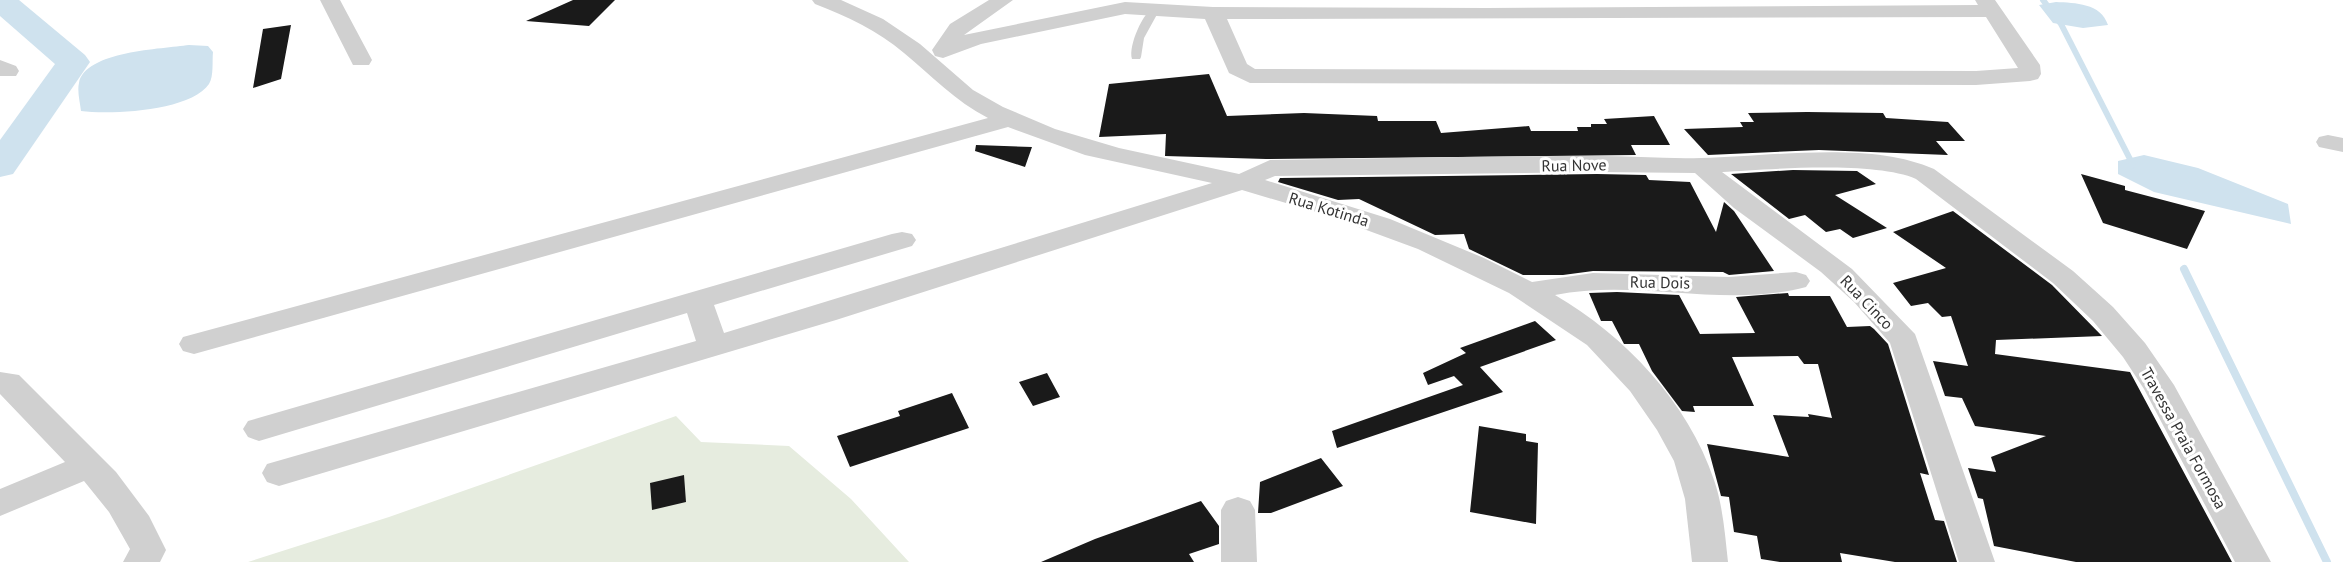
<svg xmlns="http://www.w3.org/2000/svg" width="2343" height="562" font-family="'PT Sans',sans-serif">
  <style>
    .green { fill: #e6ecdf }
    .water { fill: #cfe2ee }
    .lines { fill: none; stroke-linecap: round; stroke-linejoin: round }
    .stream-far1 { stroke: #cfe2ee; stroke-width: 6 }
    .stream { stroke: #cfe2ee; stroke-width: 8 }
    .river { fill: #cfe2ee; fill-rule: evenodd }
    .building { fill: #1a1a1a }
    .service { fill: #d0d0d0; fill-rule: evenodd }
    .minor { fill: #d0d0d0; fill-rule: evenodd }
    .labels { text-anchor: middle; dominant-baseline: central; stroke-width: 6; stroke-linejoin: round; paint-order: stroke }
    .street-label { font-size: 16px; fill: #333; stroke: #fff }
  </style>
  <rect width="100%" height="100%" fill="#fff"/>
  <path class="green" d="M676,416L701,442L789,446L851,499L909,562H248L389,517Z"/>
  <path class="water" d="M2056,2C2075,3 2101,3 2108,25L2083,28L2053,23L2039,5Z
    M189,45L208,46L213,52C212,61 214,76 209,84C191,111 111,115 81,111C80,102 77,91 79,83C85,51 162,49 189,45Z
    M2144,155L2198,168L2288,204L2291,224L2154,192L2118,174V161Z"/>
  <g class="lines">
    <path class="stream-far1" d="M2043,0L2061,24L2133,165"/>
    <path class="stream" d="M2184,269L2327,562"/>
    <path class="river" d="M0,0H19L85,55L90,62L13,174L0,177V140L55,64L0,16Z"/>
  </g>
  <path class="building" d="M573,0H615L589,26L526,21Z
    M291,25L281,79L253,88L263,29Z
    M1209,74L1227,116L1304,113L1377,116L1378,121H1436L1441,133L1529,126L1531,131H1578L1577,127H1591V124H1607L1604,119L1654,116L1670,145H1631L1636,155L1266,159L1165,156L1166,134L1099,137L1109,84Z
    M1807,112L1883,113L1886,118L1948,122L1965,141H1936L1948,155L1819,150L1708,155L1684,129L1743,127L1740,122H1754L1748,113Z
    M976,145L1032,147L1025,167L975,151Z
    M1793,170L1857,171L1876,184L1835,195L1887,228L1853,238L1840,229L1826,232L1805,215L1789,219L1731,174Z
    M1597,174L1646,175L1649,180L1690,182L1716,232L1724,202L1734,211L1774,271L1729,275L1723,272L1593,271L1563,275H1523L1469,249L1464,234L1435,235L1359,199L1338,200L1278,182L1280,178Z
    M2081,174L2125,186V190L2205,211L2187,249L2103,223Z
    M1953,211L2052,285L2102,336L1996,340L1995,354L2130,372L2232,562H2076L1994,546L1983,499L1978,498L1968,468L1996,472L1991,457L2046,436L1975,426L1962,398L1945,396L1933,361L1968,366L1951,316L1942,317L1928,303L1911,306L1893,283L1946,268L1893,232Z
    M1617,292L1679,295L1700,334L1755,333L1736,297L1788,293L1789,296H1830L1847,327L1870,326L1874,329L1888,344L1929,475L1920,473L1935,520L1944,521L1957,562H1895L1840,553L1842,562H1780L1761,559L1757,536L1734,532L1729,497L1721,496L1707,444L1789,457L1773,415L1809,417L1808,414L1832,418L1818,364H1804L1798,356L1732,357L1754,406H1693L1695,412L1682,411L1652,371L1639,344H1624L1612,321H1601L1589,293Z
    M1535,321L1556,340L1480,367L1503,392L1337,448L1332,431L1463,385L1454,376L1428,385L1423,373L1466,353L1460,348Z
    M1047,373L1060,397L1033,406L1019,382Z
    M952,393L969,428L850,467L837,436L900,416L898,411Z
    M1479,426L1526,434V441L1538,443L1536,524L1470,512Z
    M1321,458L1343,486L1271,513H1258L1260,482Z
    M684,475L686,502L652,510L650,483Z
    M1201,501L1219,526V544L1189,554L1194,562H1041L1095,539Z"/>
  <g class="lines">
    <path class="service" d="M1155,6L1160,9L1144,38L1141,57L1140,59H1132C1128,46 1143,12 1155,6Z"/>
    <path class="minor" d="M320,0H340L372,60L369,65H353Z
      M812,0H841L883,19L920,44L973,90L1003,107L1055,129L1119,148L1239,174L1270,160C1379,159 1488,156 1596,156C1631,156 1666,159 1701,158C1771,157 1869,140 1934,169L2073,271L2113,307L2145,343L2174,385L2271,562H2235L2144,389L2123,357L2093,321L2053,283L1916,179C1875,161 1769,169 1722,172L1852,269L1915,334L1995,562H1959L1890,343L1854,302L1821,272L1734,208L1695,173L1597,172L1275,176L1265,180L1390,219L1484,258L1532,282L1593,273L1729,277L1796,272L1806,275L1810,281L1806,287C1724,309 1637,278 1555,295C1625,336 1688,402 1714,480C1723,506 1725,535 1728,562H1692L1685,499L1674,461L1657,430L1630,391L1587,345L1509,293L1418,249L1323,214L1242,190L836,320L279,486L267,482L262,473L267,464L696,341L687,313L259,441L248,437L243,429L248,421L892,234L902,232L912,234L916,240L912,246L714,305L724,333L1212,183L1085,155L1008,127L194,354L183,351L179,344L183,337L988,118C955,101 932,76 904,53C878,31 847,16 815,4Z
      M989,0H1013L964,35L1125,2L1213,7L1487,8L1978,5L1975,0H1995L2040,65L2041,74L2038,79L2030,81L1976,85L1250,83L1229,73L1205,19L1125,14L981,44L943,58L935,56L932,50L950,24ZM1986,17L2018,68L1976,71L1255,69L1247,64L1227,19Z
      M0,60L16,66L19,71L16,76H0Z
      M2328,135L2343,138V152L2319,147L2316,142L2319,137Z
      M0,372L19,375L116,472L149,516L166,550L160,562H123L130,549L109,512L84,481L0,516V489L65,462L0,394Z
      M1238,497L1250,501L1255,510L1257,562H1221V510L1226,501Z"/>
  </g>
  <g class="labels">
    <g class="street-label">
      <text transform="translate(1574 165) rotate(-1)">Rua Nove</text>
      <text transform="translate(1329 209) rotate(17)">Rua Kotinda</text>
      <text transform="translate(1660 282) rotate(1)">Rua Dois</text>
      <text transform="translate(1867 302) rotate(46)">Rua Cinco</text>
      <text transform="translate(2184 438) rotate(61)">Travessa Praia Formosa</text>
    </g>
  </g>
</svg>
